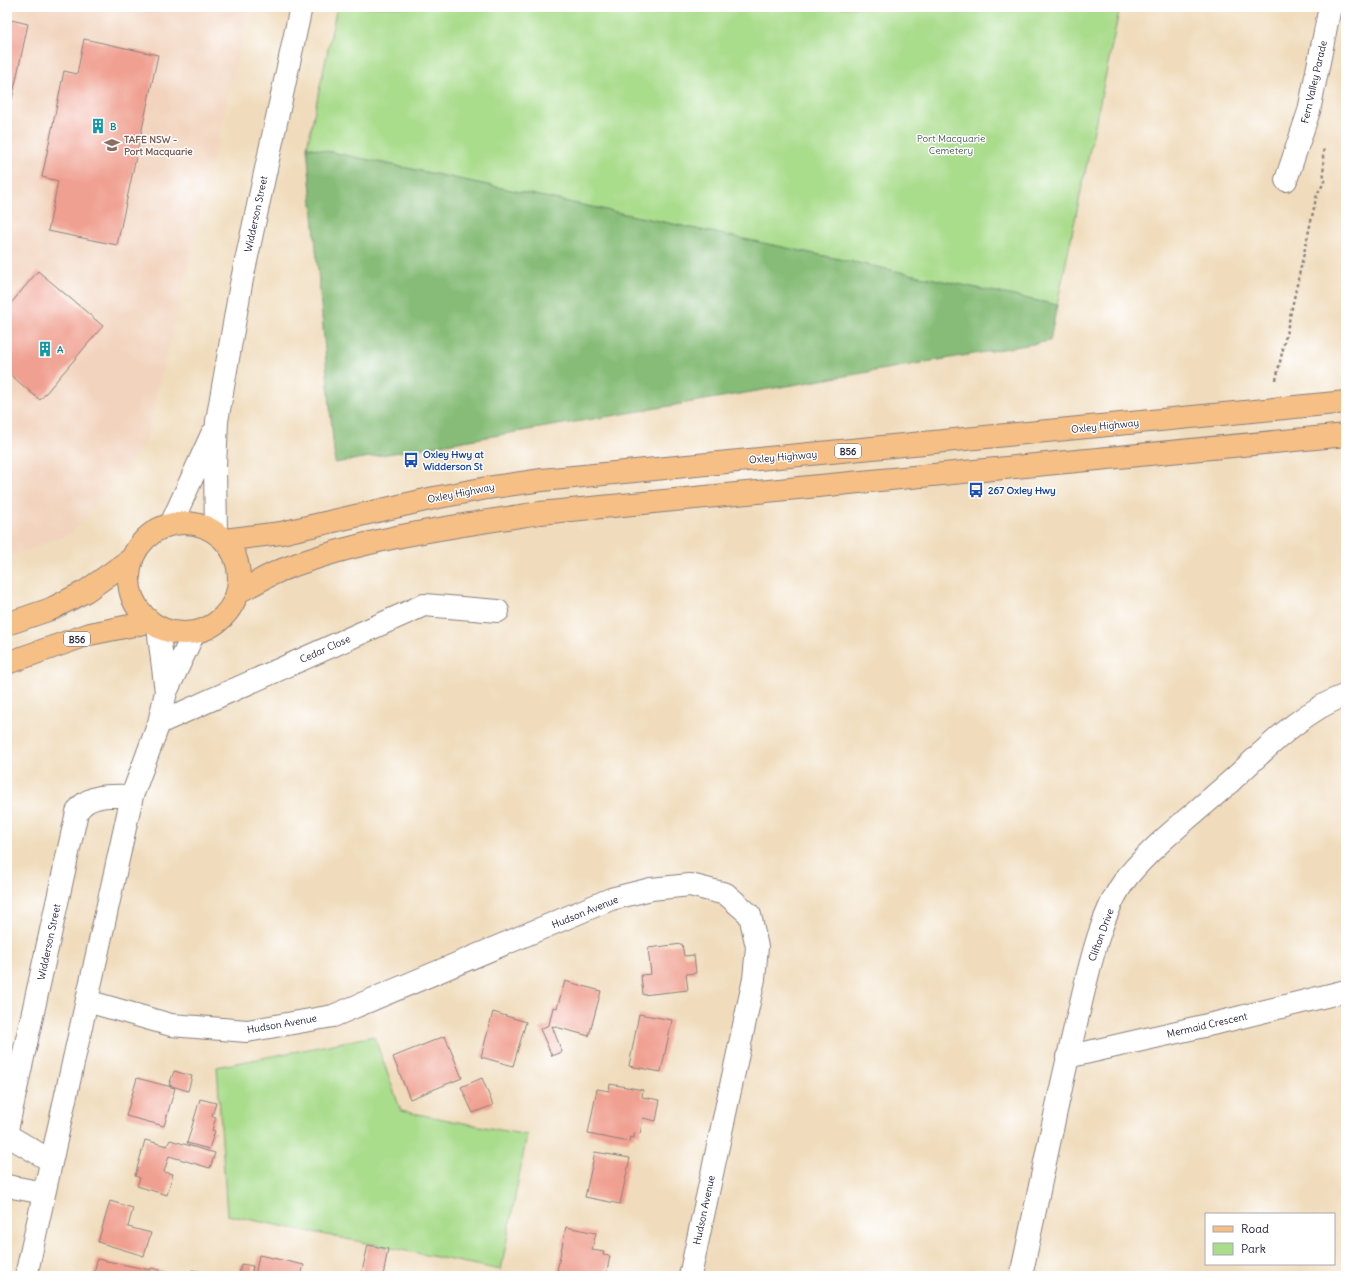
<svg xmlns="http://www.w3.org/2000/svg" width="1353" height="1283" font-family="Delius,sans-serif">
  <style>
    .built { fill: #f2d4be }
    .green { fill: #a9dc8b; stroke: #667f63 }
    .forest { fill: #86bc77; stroke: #546f59 }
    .building { fill: #f0a091 }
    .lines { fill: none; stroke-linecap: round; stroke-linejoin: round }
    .minor-casing { stroke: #897f7c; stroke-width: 24 }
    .major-casing { stroke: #897f7c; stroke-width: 24 }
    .path { stroke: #897f7c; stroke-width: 2.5; stroke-dasharray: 3 3; stroke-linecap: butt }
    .minor { stroke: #fff; stroke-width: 22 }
    .major { stroke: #f5bf86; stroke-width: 22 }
    .labels { text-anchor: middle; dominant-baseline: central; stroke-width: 3; stroke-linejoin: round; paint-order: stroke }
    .shield { fill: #fff; stroke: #646476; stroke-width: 1 }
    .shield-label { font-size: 9px; font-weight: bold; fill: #22223b }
    .street-label { font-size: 10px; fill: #22223b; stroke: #fff }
    .culture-label { font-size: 10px; font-weight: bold; fill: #0d838f; stroke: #fff; text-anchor: start }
    .park-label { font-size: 10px; fill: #4a5a53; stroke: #fff }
    .education-label { font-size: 10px; font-weight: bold; fill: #785e54; stroke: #fff; text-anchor: start }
    .transit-label { font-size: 10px; font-weight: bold; fill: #164399; stroke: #fff; text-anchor: start }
  </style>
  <rect width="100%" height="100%" fill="#fff"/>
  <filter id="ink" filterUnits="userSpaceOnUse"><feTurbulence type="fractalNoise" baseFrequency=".025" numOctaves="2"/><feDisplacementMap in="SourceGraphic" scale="8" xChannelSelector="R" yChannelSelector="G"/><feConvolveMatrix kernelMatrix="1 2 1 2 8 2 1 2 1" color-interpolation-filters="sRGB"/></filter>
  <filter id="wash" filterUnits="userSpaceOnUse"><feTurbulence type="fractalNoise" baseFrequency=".012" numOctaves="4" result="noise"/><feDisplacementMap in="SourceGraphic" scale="16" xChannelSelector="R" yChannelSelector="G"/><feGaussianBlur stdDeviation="0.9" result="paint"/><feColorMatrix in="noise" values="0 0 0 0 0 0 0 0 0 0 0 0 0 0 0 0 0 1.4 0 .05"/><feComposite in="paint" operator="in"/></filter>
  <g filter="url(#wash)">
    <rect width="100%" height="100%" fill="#f0dcbc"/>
    <path class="built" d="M7,7H250L145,444L72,533L7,558Z"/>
    <path class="green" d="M337,7H1120L1057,305L307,147Z
      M374,1036L401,1111L527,1135L501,1270L227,1215L217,1067Z"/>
    <path class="forest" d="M307,147L1057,305L1050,341L335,463Z"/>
    <g id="blocks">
      <path class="building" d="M7,19L28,24L12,99L7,98Z
        M84,39L158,55L117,245L48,231L58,181L42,177L64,71L77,74Z
        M38,271L103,326L40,400L7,372V308Z
        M682,944L684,956L694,955L696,973L686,974L688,990L643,995L641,975L651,974L648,948Z
        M565,981L601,991L589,1036L552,1026L562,1052L552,1056L540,1029L549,1025L553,1007L557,1008Z
        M493,1012L526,1022L513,1066L481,1057Z
        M639,1014L672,1020L661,1072L629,1066Z
        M445,1036L462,1078L410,1099L393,1057Z
        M174,1071L192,1076L188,1091L169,1085Z
        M137,1078L175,1088L164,1126L126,1116Z
        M482,1078L493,1105L473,1113L461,1087Z
        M610,1084L643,1090L642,1097L660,1100L656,1121L643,1118L640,1134L634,1133V1138L630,1137L629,1142L588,1134L597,1089L609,1091Z
        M200,1099L216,1103L212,1116L216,1117L212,1130L215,1131L209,1149L187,1143Z
        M145,1140L167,1146L170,1140L215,1153L210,1168L169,1156L164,1172L173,1174L167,1195L137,1186L140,1178L135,1176Z
        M595,1152L630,1158L620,1204L585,1197Z
        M110,1201L133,1208L128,1227L151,1233L144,1256L98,1242Z
        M566,1227L596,1233L592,1250L604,1252L603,1255L610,1256L606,1276H580L557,1271Z
        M368,1245L388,1249L383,1276H361Z
        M259,1255L304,1265L301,1276H255Z
        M97,1259L150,1270L151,1268L164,1271L163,1276H94Z
        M241,1264L253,1266L251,1276H239Z
        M192,1270L219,1275V1276H191Z
        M176,1273L186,1275V1276H175Z"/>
    </g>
  </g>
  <g filter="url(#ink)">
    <use href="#blocks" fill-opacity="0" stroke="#897f7c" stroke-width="1"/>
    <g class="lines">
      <defs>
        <path id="minor" d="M1286,180L1309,111L1330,7
          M171,524L212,434
          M216,533L215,467L217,421L241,284L301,7
          M158,627L166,692
          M159,723L424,605L498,611
          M87,1001L171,1025L247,1031L333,1016L611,899L651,889L690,885L726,894L750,915L757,947L754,979L690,1276
          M1067,1057L1221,1022L1346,991
          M7,1130L77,812C88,793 113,796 132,796
          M7,1135L51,1161
          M7,1186L44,1193
          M26,1276L132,796L159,723L166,692L194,633
          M1021,1276C1040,1188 1057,1099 1079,1011C1089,969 1101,910 1128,876C1156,842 1198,811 1231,781C1265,750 1303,710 1346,695"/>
        <path id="major" d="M129 578a55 55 0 1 1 110 0a55 55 0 1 1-110 0Z
          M224,540L281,533L434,498L487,488L542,480L1346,402
          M238,592C253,585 268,575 284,569C365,538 454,526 540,513L1346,435
          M7,624L51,609L86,591L131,559
          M7,663L90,634L149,622"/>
      </defs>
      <use href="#minor" class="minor-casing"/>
      <use href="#major" class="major-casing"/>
      <path class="path" d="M1276,380L1317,194L1324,183L1323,154L1324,147"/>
      <use href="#minor" class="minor"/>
      <use href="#major" class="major"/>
    </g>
  </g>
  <defs>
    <symbol id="building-bare" viewBox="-9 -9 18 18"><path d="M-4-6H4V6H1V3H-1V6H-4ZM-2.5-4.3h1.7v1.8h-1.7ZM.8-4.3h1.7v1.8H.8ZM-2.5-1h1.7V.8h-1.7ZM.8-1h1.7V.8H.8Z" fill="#0f9aa8" stroke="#fff" stroke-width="2.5" paint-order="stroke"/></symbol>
    <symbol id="university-bare" viewBox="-9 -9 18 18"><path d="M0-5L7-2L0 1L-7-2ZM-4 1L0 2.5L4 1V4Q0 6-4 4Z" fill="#8d6e63" stroke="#fff" stroke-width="2.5" paint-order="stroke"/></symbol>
    <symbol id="bus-bare" viewBox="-9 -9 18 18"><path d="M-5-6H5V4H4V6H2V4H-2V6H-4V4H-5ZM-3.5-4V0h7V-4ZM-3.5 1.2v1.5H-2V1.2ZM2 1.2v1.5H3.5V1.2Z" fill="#1a4fb4" stroke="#fff" stroke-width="2.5" paint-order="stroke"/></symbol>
  </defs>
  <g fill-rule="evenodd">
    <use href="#building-bare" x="87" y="115" width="22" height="22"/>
    <use href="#university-bare" x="101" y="134" width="22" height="22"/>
    <use href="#building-bare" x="34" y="338" width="22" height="22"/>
    <use href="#bus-bare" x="400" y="449" width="22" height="22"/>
    <use href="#bus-bare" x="965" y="479" width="22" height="22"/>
  </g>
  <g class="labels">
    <g class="shield">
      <rect x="835" y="444" width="26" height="14" rx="3"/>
      <rect x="64" y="632" width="26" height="14" rx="3"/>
    </g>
    <g class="shield-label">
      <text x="848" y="451">B56</text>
      <text x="77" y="639">B56</text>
    </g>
    <g class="street-label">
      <text transform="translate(1314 82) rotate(-77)">Fern Valley Parade</text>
      <text transform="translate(256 214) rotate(-78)">Widderson Street</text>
      <text transform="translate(1105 426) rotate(-6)">Oxley Highway</text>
      <text transform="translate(783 457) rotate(-5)">Oxley Highway</text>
      <text transform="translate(461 493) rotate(-11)">Oxley Highway</text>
      <text transform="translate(325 649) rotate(-24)">Cedar Close</text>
      <text transform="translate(585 912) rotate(-22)">Hudson Avenue</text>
      <text transform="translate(1101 935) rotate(-70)">Clifton Drive</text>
      <text transform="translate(49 942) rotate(-78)">Widderson Street</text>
      <text transform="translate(282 1024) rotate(-10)">Hudson Avenue</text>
      <text transform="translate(1207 1025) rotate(-13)">Mermaid Crescent</text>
      <text transform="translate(704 1210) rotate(-78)">Hudson Avenue</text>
    </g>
    <g class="culture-label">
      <text x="110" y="126">B</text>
      <text x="57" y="349">A</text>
    </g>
    <g class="park-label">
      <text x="951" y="138">Port Macquarie<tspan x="951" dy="12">Cemetery</tspan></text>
    </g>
    <g class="education-label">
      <text x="124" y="139">TAFE NSW -<tspan x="124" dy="12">Port Macquarie</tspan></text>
    </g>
    <g class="transit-label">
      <text x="423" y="454">Oxley Hwy at<tspan x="423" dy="12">Widderson St</tspan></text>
      <text x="988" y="490">267 Oxley Hwy</text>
    </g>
  </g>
  <rect width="1353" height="1283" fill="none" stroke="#fff" stroke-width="24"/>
  <rect x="1205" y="1213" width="130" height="52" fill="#ffffff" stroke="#a7a7b1"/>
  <rect x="1213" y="1226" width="20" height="6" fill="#f5bf86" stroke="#a7a7b1"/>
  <text x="1241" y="1233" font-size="12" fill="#22223b">Road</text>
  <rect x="1213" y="1243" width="20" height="12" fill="#a9dc8b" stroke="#a7a7b1"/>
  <text x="1241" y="1253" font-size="12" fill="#22223b">Park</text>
</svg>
